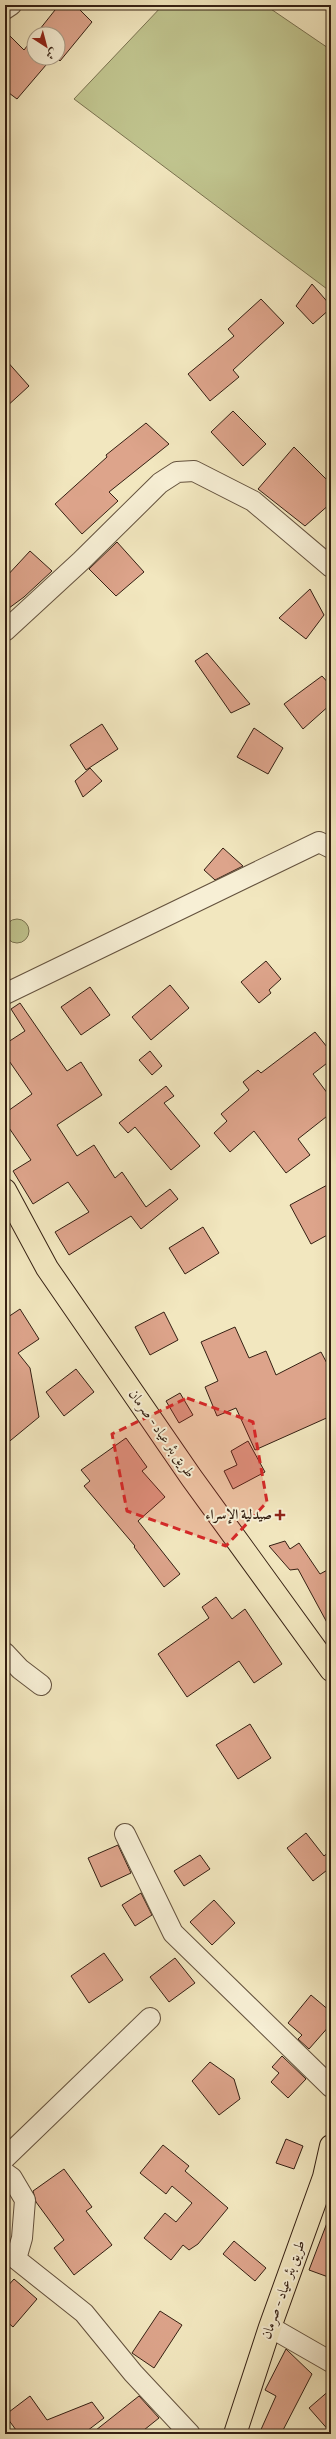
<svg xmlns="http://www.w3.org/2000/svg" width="336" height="2439" font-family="Vollkorn,Amiri,serif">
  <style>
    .green { fill: #c0c48e; stroke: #7a7250 }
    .building { fill: #dda48b; stroke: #352013 }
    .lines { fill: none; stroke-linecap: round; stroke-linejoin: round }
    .minor-casing { stroke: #64523e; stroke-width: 22 }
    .trunk-casing { stroke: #352013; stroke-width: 24 }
    .minor { stroke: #f7efd5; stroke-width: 20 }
    .trunk { stroke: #f2e7bf; stroke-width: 22 }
    .marked { fill: #d62828; fill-opacity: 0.2; stroke: #d62828; stroke-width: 3; stroke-dasharray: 8 5; stroke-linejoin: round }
    .poi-dot { fill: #8f2418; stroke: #f7efd5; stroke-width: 1.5 }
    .labels { text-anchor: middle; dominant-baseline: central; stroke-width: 4; stroke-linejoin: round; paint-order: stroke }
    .street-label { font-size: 14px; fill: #352013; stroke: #f7efd5 }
    .poi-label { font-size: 14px; font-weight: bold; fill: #352013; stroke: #f7efd5; text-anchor: end }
  </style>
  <rect width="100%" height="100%" fill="#f2e7bf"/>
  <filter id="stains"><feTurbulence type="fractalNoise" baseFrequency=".005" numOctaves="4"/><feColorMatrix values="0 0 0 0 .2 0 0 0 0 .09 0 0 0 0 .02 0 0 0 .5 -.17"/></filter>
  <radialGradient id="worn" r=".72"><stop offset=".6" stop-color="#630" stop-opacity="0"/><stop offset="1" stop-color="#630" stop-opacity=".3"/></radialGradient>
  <path class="green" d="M163,5H265L331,50V292L74,99Z
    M5 931a12 12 0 1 1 24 0a12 12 0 1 1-24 0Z"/>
  <path class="building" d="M59,5H75L92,22L60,61L57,58L58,34H36Z
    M5,31L24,50L34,37V58H52L17,99L5,90Z
    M312,284L331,306V308L313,324L296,306Z
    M261,299L284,323L233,370L239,377L210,401L188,374L234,336L228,329Z
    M5,359L29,386L5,408Z
    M233,411L266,444L243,466L211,432Z
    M146,423L169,444L109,492L118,501L82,534L55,504L107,457L106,455Z
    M294,447L331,484V503L305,526L258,489Z
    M117,542L144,572L116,596L89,569Z
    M30,551L52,571L24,597L5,611V578Z
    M310,589L324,615L306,639L279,618Z
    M207,653L250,704L231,713L195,661Z
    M322,676L331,686V704L303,729L284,704Z
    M102,724L118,749L86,770L70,745Z
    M254,728L283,748L268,774L237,757Z
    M90,768L102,781L83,797L75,781Z
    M223,848L243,866L215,880L204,870Z
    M266,961L281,979L269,990L271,993L259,1003L241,982Z
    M170,985L189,1008L151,1040L132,1017Z
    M90,987L110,1015L81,1035L61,1007Z
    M20,1003L67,1071L81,1062L102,1095L57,1125L77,1156L94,1145L115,1178L122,1172L146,1207L170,1189L178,1199L141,1229L131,1216L69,1255L55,1232L89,1212L68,1182L33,1204L13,1171L31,1160L5,1122V1113L32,1094L5,1055V1044L25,1031L11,1009Z
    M315,1032L331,1052V1060L313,1074L331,1098V1113L298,1139L310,1155L286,1173L254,1131L230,1152L214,1133L227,1121L221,1114L249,1090L243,1082L258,1070L261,1073Z
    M150,1051L162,1066L152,1075L139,1060Z
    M166,1086L174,1096L164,1103L200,1146L171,1170L135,1127L128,1133L119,1123Z
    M331,1183V1233L311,1244L290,1205Z
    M203,1227L219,1253L185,1274L169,1248Z
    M20,1309L39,1339L18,1353L30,1368L39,1417L5,1445V1319Z
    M164,1312L178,1340L150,1355L135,1327Z
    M235,1327L249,1358L266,1351L276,1375L321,1352L331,1371V1416L255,1450L236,1408L217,1416L205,1387L218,1381L201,1342Z
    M76,1369L94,1392L64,1416L46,1392Z
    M180,1393L193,1415L179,1423L166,1401Z
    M126,1438L147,1467L142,1471L165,1497L138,1521L180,1574L164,1587L134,1547L135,1546L84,1486L90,1481L81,1470Z
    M248,1441L265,1472L233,1489L224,1471L237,1465L231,1451Z
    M285,1541L290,1549L299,1543L320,1574L331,1568V1630L298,1569L290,1570L269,1546Z
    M216,1597L232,1619L245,1609L282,1664L254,1683L239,1661L187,1697L158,1654L209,1618L202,1607Z
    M250,1724L271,1758L238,1779L216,1745Z
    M306,1833L324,1856L331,1850V1867L313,1881L287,1848Z
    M118,1845L131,1873L101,1887L88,1858Z
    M200,1855L210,1869L184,1886L174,1871Z
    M141,1893L152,1915L135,1926L122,1905Z
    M214,1900L235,1923L212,1945L190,1922Z
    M104,1953L123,1980L89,2003L71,1976Z
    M175,1958L195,1983L169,2002L150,1977Z
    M311,1995L331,2012V2024L309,2049L298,2039L302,2035L288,2023Z
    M282,2056L306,2079L288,2098L271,2082L279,2073L272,2067Z
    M210,2062L234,2079L240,2099L219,2115L192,2081Z
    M286,2139L303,2146L294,2169L276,2163Z
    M163,2145L189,2166L185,2171L228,2208L198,2244L189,2250L183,2245L171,2260L144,2238L165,2213L176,2222L192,2203L172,2186L166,2194L140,2173Z
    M64,2169L92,2207L86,2211L112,2245L74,2275L54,2248L64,2240L36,2202L33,2191Z
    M330,2215H331V2278L309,2270Z
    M234,2241L266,2268L255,2281L223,2254Z
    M14,2279L37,2299L13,2327L5,2320V2289Z
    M160,2311L182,2325L154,2368L132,2353Z
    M286,2349L312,2374L281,2434H259L276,2396L265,2390Z
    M331,2389V2433L309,2408Z
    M30,2396L47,2420L92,2402L104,2418L83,2434H19L5,2415Z
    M139,2396L159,2418L139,2434H91Z"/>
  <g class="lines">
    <defs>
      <path id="minor" d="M5,9L11,5
        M5,631L81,561L160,483L177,472L194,471L253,501L331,567
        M5,994L319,842L331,848
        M5,1653L20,1669L41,1685
        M125,1834L173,1933L331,2087
        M5,2158L150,2018
        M5,2173L12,2178L25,2200L22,2238L16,2259L84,2313L133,2373L190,2434
        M270,2327L331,2362"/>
      <path id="trunk" d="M5,1190L47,1268L191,1477L331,1670
        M235,2434L270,2327L324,2177L331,2146"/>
    </defs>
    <use href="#minor" class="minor-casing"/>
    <use href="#trunk" class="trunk-casing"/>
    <use href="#minor" class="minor"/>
    <use href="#trunk" class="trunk"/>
  </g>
  <path class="marked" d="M187,1398L253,1422L267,1502L226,1546L127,1511L112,1434Z"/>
  <path class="poi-dot" d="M278 1509h4v4h4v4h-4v4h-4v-4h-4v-4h4z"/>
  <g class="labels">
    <g class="street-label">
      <text transform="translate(161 1434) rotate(55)">طريق بئر عياد - صرمان</text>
      <text transform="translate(284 2290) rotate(-70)">طريق بئر عياد - صرمان</text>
    </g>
    <g class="poi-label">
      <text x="272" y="1515">صيدلية الإسراء</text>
    </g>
  </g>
  <rect width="336" height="2439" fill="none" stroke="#f2e7bf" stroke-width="20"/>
  <rect x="6" y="6" width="324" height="2427" fill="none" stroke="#352013" stroke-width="2"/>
  <rect x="10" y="10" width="316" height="2419" fill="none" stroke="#352013"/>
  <g transform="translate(46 46) rotate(144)"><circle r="19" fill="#f7efd5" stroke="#a99c87"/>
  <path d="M0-3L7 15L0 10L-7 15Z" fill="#8f2418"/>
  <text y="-6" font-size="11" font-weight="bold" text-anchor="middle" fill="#352013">ش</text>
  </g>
  <rect width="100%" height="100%" filter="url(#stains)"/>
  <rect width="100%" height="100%" fill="url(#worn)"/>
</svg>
